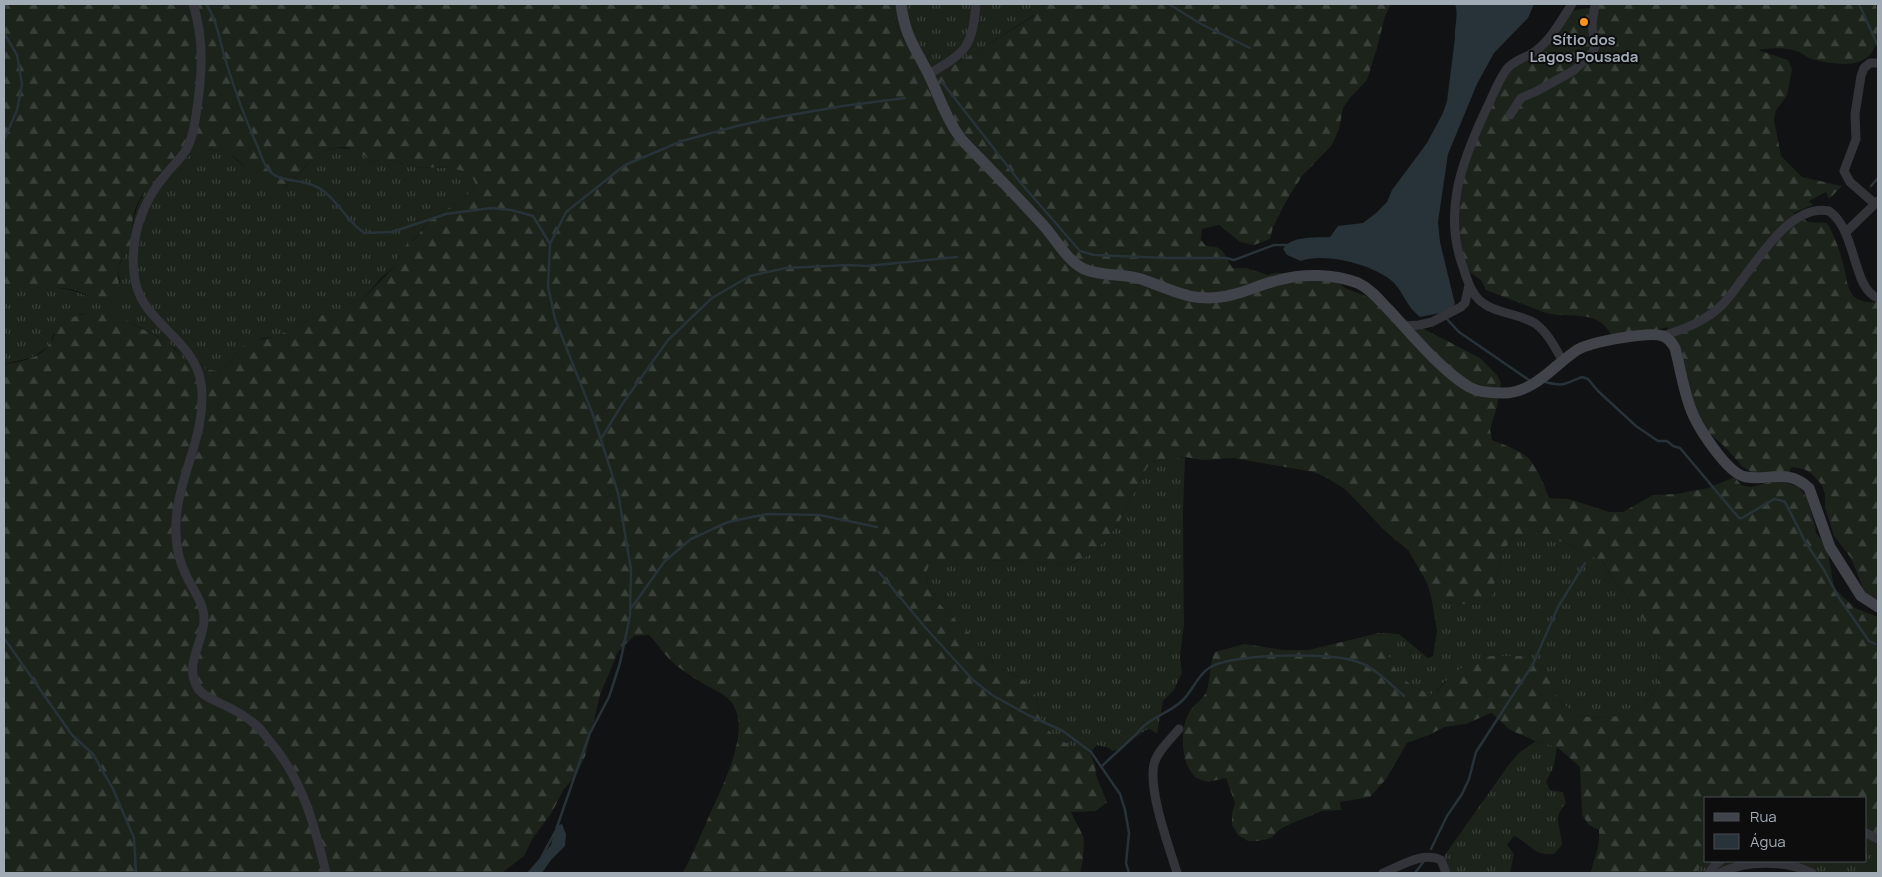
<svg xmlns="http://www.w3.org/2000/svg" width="1882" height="877" font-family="Manrope,sans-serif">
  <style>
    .grass { fill: url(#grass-tufts) }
    .forest { fill: url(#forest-firs) }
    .water { fill: #273338 }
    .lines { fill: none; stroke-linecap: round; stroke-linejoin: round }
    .stream { stroke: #273338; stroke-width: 2.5 }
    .street { stroke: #323439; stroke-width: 9 }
    .secondary { stroke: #404349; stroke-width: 11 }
    .poi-dot { fill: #ff911e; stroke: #0d0d0e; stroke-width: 2 }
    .labels { text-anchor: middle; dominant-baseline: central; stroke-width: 4; stroke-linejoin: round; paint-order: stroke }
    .poi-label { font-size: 15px; font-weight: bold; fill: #a1abb6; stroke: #0d0d0e }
  </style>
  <defs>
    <pattern id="grass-tufts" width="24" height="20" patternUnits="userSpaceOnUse" patternTransform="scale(1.25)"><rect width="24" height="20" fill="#1b231b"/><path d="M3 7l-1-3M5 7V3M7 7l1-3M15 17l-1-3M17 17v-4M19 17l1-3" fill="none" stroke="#39403a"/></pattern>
    <pattern id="forest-firs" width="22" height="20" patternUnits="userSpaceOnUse" patternTransform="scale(1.25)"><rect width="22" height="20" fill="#1b231b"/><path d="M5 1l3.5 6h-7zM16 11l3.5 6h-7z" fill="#39403a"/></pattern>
  </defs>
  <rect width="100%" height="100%" fill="#111213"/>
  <path class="grass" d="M892,4H1034V15L976,52L941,72L921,70L896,25Z
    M334,148L355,149L371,162L385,159L415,167L451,168L470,173L475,183L472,191L463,199L429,220L417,236L401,250L395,266L381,278L363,299L307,321L275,337L263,338L241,347L227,366L217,371L205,369L196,362L184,360L175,348L156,335L124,320L114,313L103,312L80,314L53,335L50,345L40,352L30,358L4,364V290C32,288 60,283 86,296L120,283L118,266L131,246L134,217L138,205L147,187L162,172L181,160L201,150L220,149L229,153L259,180L285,186L292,181L317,154Z
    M1185,457L1183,513L1184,625L1180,656L1182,673L1174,690L1163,701L1157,734L1150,729L1146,730L1118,750L1112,751L1109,748L1097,745L1090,753C1070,746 1047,737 1040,715C1037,705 1037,694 1030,686C1021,675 1006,673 995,665C983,656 978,642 968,632C954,617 922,594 927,571C928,567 930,563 932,560H990L1071,564L1094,552L1117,526L1143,474L1151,462Z
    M1537,533L1573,546L1602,561L1610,575L1645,621L1659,644L1660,667L1657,687L1648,701L1633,711L1617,716L1603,718L1577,716L1559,700L1544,668L1445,681L1433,695C1395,681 1394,667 1379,633L1399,634L1428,658L1433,656L1437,631L1431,596C1448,604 1465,605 1484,604L1491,597L1502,554L1512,538Z
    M1536,741L1557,747L1554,766L1546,782L1550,790L1563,792L1566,803C1552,819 1561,826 1562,845L1554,854C1532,856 1532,844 1514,836L1507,845L1514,854L1510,873H1443L1442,859L1510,763L1520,752Z
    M1866,837L1878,842V873H1804L1788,866H1755L1716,873H1695L1706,861H1866Z"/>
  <path class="forest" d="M4,4H892L896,25L921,70L941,72L976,52L1034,16V4H1391L1385,16L1377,48L1367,80L1350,98L1343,108L1339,129L1332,145L1302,176L1288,198L1273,227L1270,239L1254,245L1240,242L1219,225L1202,229L1201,240L1206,246C1227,246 1222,255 1233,268H1246L1268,275L1275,273H1326L1345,288L1373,299L1401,317L1480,358L1497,375L1501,383L1497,407L1490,429L1492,440C1504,445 1517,449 1527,457C1536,464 1545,487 1549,498L1569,499L1609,512H1623L1653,495L1676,494L1708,488L1735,477L1741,485L1751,487L1777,480L1799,487L1807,498L1815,526L1816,533L1827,547L1834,588L1855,608L1878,617V842L1866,837V798H1706V861L1695,873H1591C1594,856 1600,850 1599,830L1589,825L1582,815L1580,767L1557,747L1536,741L1510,730L1492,713L1486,715L1466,724L1444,727L1429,735L1407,743L1386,779L1370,797L1340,802L1341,810L1322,811L1290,824L1279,830L1271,838L1259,841H1248L1238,835L1232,825V814L1235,803L1226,778L1208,782L1196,778C1193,774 1189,770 1187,765C1181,750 1181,725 1190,711C1195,703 1204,699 1207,690C1211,677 1209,664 1215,652L1244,644L1284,650H1308L1379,633C1394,667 1395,681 1433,695L1455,672L1475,660L1491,656H1522L1544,668L1559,700L1577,716L1603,718L1617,716L1633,711L1648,701L1657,687L1660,667L1659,644L1645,621L1610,575L1603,562L1573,546L1537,533L1512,538L1502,554L1491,597L1484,604C1465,605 1448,604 1431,596L1427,583L1409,551L1386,532L1345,489L1327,478L1314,472L1233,458L1202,460L1185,457L1151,462L1143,474L1117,526L1094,552L1070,564L990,560H932C930,563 928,567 927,571C922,594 954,617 968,632C978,642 983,656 995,665C1006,673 1021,675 1030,686C1037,694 1037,705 1040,715C1047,737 1070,746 1090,753L1095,765L1096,775L1107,802L1096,811L1071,812L1084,838L1083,860L1080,873H683C693,854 701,834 710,814C722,786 753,729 731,702C724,693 712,689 702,683C694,678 685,672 677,666C665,657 659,645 649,635L634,636L618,652L600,695L586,754L577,774L564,789L552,812L533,838L524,856L502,873H4V364C18,363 40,358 49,345C54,340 54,332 60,325C70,315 101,308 115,313C121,316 128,322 134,325C156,336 169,339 184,360L196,362L205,369L217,371L227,366L241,347L251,341L275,337L307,321L363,299L395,266L400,250L417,237L429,220L463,199L472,191L475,183L470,173L451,168L415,167L385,159L371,162C345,136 321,148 300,172C295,177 290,185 283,186C257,191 246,161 226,152C213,146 199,151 187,157C161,170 139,190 133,218C132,227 133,237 131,245C129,252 122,258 119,264C117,271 120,287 119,295L97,300L75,290L63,288L4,290Z
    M1593,4H1876C1879,33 1882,62 1847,64C1835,64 1821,62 1809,58C1805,56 1801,52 1796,51C1785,47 1770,48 1758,50L1788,60L1792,69L1787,96L1776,110L1774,120L1781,156L1802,177L1842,186L1829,199L1826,192L1809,201L1813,205L1793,213L1808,222L1827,223C1834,235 1839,248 1843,263C1849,287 1846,304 1878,302V604L1865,593L1851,558L1834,536L1825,507V494L1822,485L1811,473L1804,469L1792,467L1788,474H1755L1743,467L1723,445L1709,433L1694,411L1684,375L1682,353H1673L1667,327L1651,332L1611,335C1598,308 1569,319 1546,313L1486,290L1481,280L1458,264L1450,219L1457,175L1504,70L1538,52L1570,11L1589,8Z"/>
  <path class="water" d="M1455,4H1534L1528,18L1494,53L1477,84L1448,154L1438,222L1440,242L1455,304L1450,311L1420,317C1406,306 1405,295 1394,283C1376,265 1325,252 1301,261L1287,255L1283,249C1292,235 1315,238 1330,237L1338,226L1363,223L1376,213L1387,202L1392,190L1427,143L1443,113L1447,101L1455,38C1454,27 1459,15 1455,4Z
    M562,824L566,834L565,846L551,860L542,873H527L551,845L556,826Z"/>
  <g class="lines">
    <path class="stream" d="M206,4C218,22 220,44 227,65C235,91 245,118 256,143C260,151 262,161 267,168C278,184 300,178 315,186C335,195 346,221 364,233L392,232L446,214L491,208L511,210L533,216L550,244
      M1169,4L1201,24L1250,48
      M1859,4L1878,46
      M4,33L17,55L22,84L17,110L4,140
      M942,82L1020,182L1080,251L1094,255L1167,258H1226L1234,260L1274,245H1287
      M1871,186L1878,178
      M1445,317L1459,332L1529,380
      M1545,382C1565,387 1564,384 1582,377L1588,379L1598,391L1636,426L1658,441H1667L1673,446L1680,448L1739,518H1742L1774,499L1779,500L1785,502L1806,543L1824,570L1839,598L1869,641L1875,644
      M601,439L623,403L668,340L712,298L750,276L786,268L848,265L867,266L957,257
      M879,572L924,626L973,680L992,695L1028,715L1063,731L1091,752L1120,794L1125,810L1129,833L1126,863L1129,873
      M630,610L664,562L691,539L728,522L767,514L819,515L877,527
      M4,638L72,735L93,754L113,789L134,838L136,873
      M1101,767C1111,757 1122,748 1132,738C1137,734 1140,729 1145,725C1157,715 1172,711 1183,700C1193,690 1197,676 1209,668C1231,653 1333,652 1358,662C1376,668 1390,684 1404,696
      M557,827L589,735L609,697L620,663L630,616L631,569L618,493L593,415L555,319L548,286L550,244L566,212L625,165L682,141L737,126L773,118L843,106L905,98
      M1431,849L1447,816L1462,794L1469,779L1476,752L1533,664L1558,607L1585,563
      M541,858L555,832
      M1415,873L1424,861"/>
    <path class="street" d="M193,4C205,41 202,77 196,115C194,126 193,138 187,148C182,158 173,165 166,174C142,202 130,237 134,274C138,322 194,337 201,383C208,433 178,475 176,522C175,542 178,561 188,579C194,591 204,604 204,619C204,641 185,663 196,685C202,698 220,702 232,709C240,713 249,719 256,725C262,730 267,738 272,744C303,781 315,827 326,873
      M929,74C966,52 972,48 976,4
      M1510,115L1521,98L1537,91L1573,71L1591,55L1595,47L1592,25L1595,4
      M1874,203L1850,182L1844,171L1856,139L1855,114L1861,76L1864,68L1870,63H1878
      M1846,232L1878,201
      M1404,326L1419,325L1432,322L1461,307L1465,303L1469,285
      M1662,336C1685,329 1706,321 1723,304C1748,278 1785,202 1829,211C1857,230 1852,289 1878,298
      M1563,361C1555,348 1548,333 1536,324C1518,312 1488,314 1475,295C1469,287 1466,277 1463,267C1443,213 1461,164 1484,114C1491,100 1497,83 1506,70C1514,59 1528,58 1538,49C1552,38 1562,19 1572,4
      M1866,833L1878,839
      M1177,873C1169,846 1148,791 1154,764C1157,751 1171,739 1179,729
      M1383,873C1401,866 1422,851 1441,860L1446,873
      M1709,873L1714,866L1720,861
      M1720,873C1746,860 1786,860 1812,873"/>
    <path class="secondary" d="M901,4C905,37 915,47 929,75C940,98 946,119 962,140C989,168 1017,196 1044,226C1056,239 1067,261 1084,269C1102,277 1123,273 1141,279C1173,290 1191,303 1227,296C1244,293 1261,284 1279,280C1303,273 1334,274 1358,283C1371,289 1380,301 1390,311C1411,334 1442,371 1469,387C1478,392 1492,393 1502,393C1533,394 1553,366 1577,350C1590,342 1649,331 1663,336C1669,338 1672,343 1675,348C1680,367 1683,388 1690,407C1696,425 1727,474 1746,477C1769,481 1787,468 1809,488L1830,547L1861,596L1878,607"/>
  </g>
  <circle class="poi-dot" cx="1584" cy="22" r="5"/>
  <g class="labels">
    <g class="poi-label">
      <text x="1584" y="39">Sítio dos<tspan x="1584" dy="17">Lagos Pousada</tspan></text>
    </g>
  </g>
  <rect width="1882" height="877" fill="none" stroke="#a1abb6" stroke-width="10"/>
  <rect x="1704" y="797" width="162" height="65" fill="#0d0d0e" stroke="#484c51"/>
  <rect x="1714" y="813" width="25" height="8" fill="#404349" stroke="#484c51"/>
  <text x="1750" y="822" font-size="15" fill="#a1abb6">Rua</text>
  <rect x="1714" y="834" width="25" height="15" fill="#273338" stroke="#484c51"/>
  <text x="1750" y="847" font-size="15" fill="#a1abb6">Água</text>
</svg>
